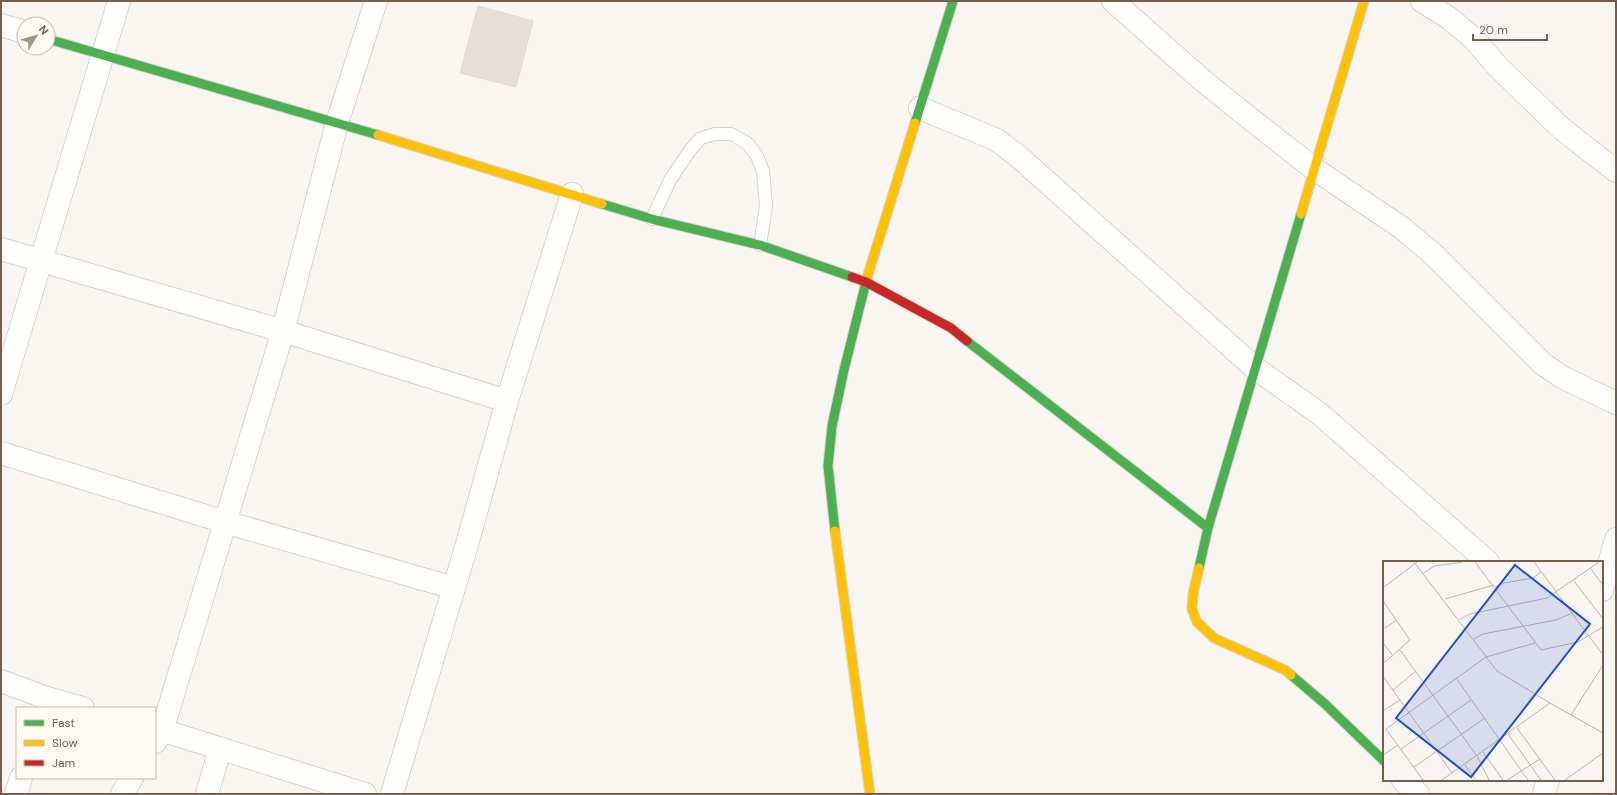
<svg xmlns="http://www.w3.org/2000/svg" width="1617" height="795" font-family="'DM Sans',sans-serif">
  <style>
    .building { fill: #e6ded7; stroke: #e2d8d2 }
    .lines { fill: none; stroke-linecap: round; stroke-linejoin: round }
    .lane-casing { stroke: #d7d1cb; stroke-width: 14 }
    .street-casing { stroke: #d7d1cb; stroke-width: 24 }
    .fast-casing { stroke: #d9d2cb; stroke-width: 11 }
    .slow-casing { stroke: #d9d2cb; stroke-width: 11 }
    .jam-casing { stroke: #d9d2cb; stroke-width: 11 }
    .lane { stroke: #fefefd; stroke-width: 12 }
    .street { stroke: #fefefd; stroke-width: 22 }
    .fast { stroke: #4caf50; stroke-width: 9 }
    .slow { stroke: #ffc107; stroke-width: 9 }
    .jam { stroke: #c62828; stroke-width: 9 }
    .inset-road { fill: none; stroke: #c2b3aa; stroke-width: 1 }
    .view { fill: #1d4ed8; fill-opacity: 0.15; stroke: #1d4ed8; stroke-width: 2 }
    .inset-edge { fill: none; stroke: #7a5c4d; stroke-width: 2 }
  </style>
  <rect width="100%" height="100%" fill="#f9f5f0"/>
  <path class="building" d="M478,6L533,21L516,87L460,73Z"/>
  <g class="lines">
    <defs>
      <path id="lane" d="M652,219L670,180L691,149L701,138L715,134H731L747,143L757,156L763,171L766,206L760,245"/>
      <path id="street" d="M1113,1L1201,79L1248,117L1313,168L1402,228L1434,255L1543,364L1562,377L1616,403
        M1422,1L1449,18L1474,39L1498,67L1562,129L1616,171
        M1,25L24,32
        M920,108L997,140L1019,157L1255,368L1320,414L1488,562
        M1,249L283,331L507,401
        M1,394L119,1
        M1,453L225,522L454,588
        M1602,590L1616,539
        M1,681L47,698L83,708
        M155,728L365,794
        M155,742L162,731L283,331L337,123L376,1
        M1403,780L1418,794
        M16,794L21,778
        M122,794L132,778
        M207,794L220,749
        M392,794L468,541L507,401L572,194
        M1544,794L1548,780"/>
      <path id="fast" d="M48,39L378,135
        M915,123L953,1
        M602,204L652,219L760,245L852,277
        M967,341L1208,528
        M835,531L828,466L832,426L844,370L867,278
        M1199,568L1208,528L1301,214
        M1291,675L1325,704L1384,761"/>
      <path id="slow" d="M378,135L602,204
        M1301,214L1364,1
        M867,278L915,123
        M835,531L870,794
        M1199,568L1193,594L1192,609L1197,622L1214,638L1285,670L1291,675"/>
      <path id="jam" d="M852,277L866,282L951,328L967,341"/>
    </defs>
    <use href="#lane" class="lane-casing"/>
    <use href="#street" class="street-casing"/>
    <use href="#fast" class="fast-casing"/>
    <use href="#slow" class="slow-casing"/>
    <use href="#jam" class="jam-casing"/>
    <use href="#lane" class="lane"/>
    <use href="#street" class="street"/>
    <use href="#fast" class="fast"/>
    <use href="#slow" class="slow"/>
    <use href="#jam" class="jam"/>
  </g>
  <g transform="translate(1383 561)">
    <rect width="220" height="220" fill="#f9f5f0"/>
    <path class="inset-road" d="M31,1L114,110L167,142L59,219M92,1L158,89L195,81L220,66M151,1L220,94M207,7L220,24M41,12L51,5L80,1M191,20L220,58M112,26L121,22L150,17L158,11M0,27L34,1M62,38L111,24M0,40L27,79L0,103M77,58L87,53L164,37L216,1M2,67L14,59M91,78L100,73L173,59L189,52M0,82L10,95M17,89L94,195L106,219M0,115L69,212M73,117L145,219M10,129L33,110M167,142L220,172M1,149L17,139M188,154L220,104M134,167L172,219M125,173L158,219M18,188L88,139M100,191L120,219M0,194L15,184M82,204L93,219M31,206L102,157M40,219L3,168L103,96L152,82M124,219L157,198M182,219L220,192"/>
    <path class="view" d="M132,4L207,63L88,216L13,157Z"/>
    <rect width="220" height="220" class="inset-edge"/>
  </g>
  <rect width="1617" height="795" fill="none" stroke="#7a5c4d" stroke-width="4"/>
  <rect x="16" y="707" width="140" height="72" fill="#fffaf3" stroke="#cabbb1"/>
  <rect x="24" y="720" width="20" height="6" fill="#4caf50" stroke="#cabbb1"/>
  <text x="52" y="727" font-size="12" fill="#7a5c4d">Fast</text>
  <rect x="24" y="740" width="20" height="6" fill="#ffc107" stroke="#cabbb1"/>
  <text x="52" y="747" font-size="12" fill="#7a5c4d">Slow</text>
  <rect x="24" y="760" width="20" height="6" fill="#c62828" stroke="#cabbb1"/>
  <text x="52" y="767" font-size="12" fill="#7a5c4d">Jam</text>
  <g transform="translate(36 36) rotate(52)"><circle r="19" fill="#fffaf3" stroke="#cabbb1"/>
  <path d="M0-3L7 15L0 10L-7 15Z" fill="#a69286"/>
  <text y="-6" font-size="11" font-weight="bold" text-anchor="middle" fill="#7a5c4d">N</text>
  </g>
  <path d="M1473 34v6h74v-6" fill="none" stroke="#7a5c4d" stroke-width="2"/>
  <text x="1479" y="34" font-size="12" fill="#7a5c4d" stroke="#fffaf3" stroke-width="3" paint-order="stroke">20 m</text>
</svg>
